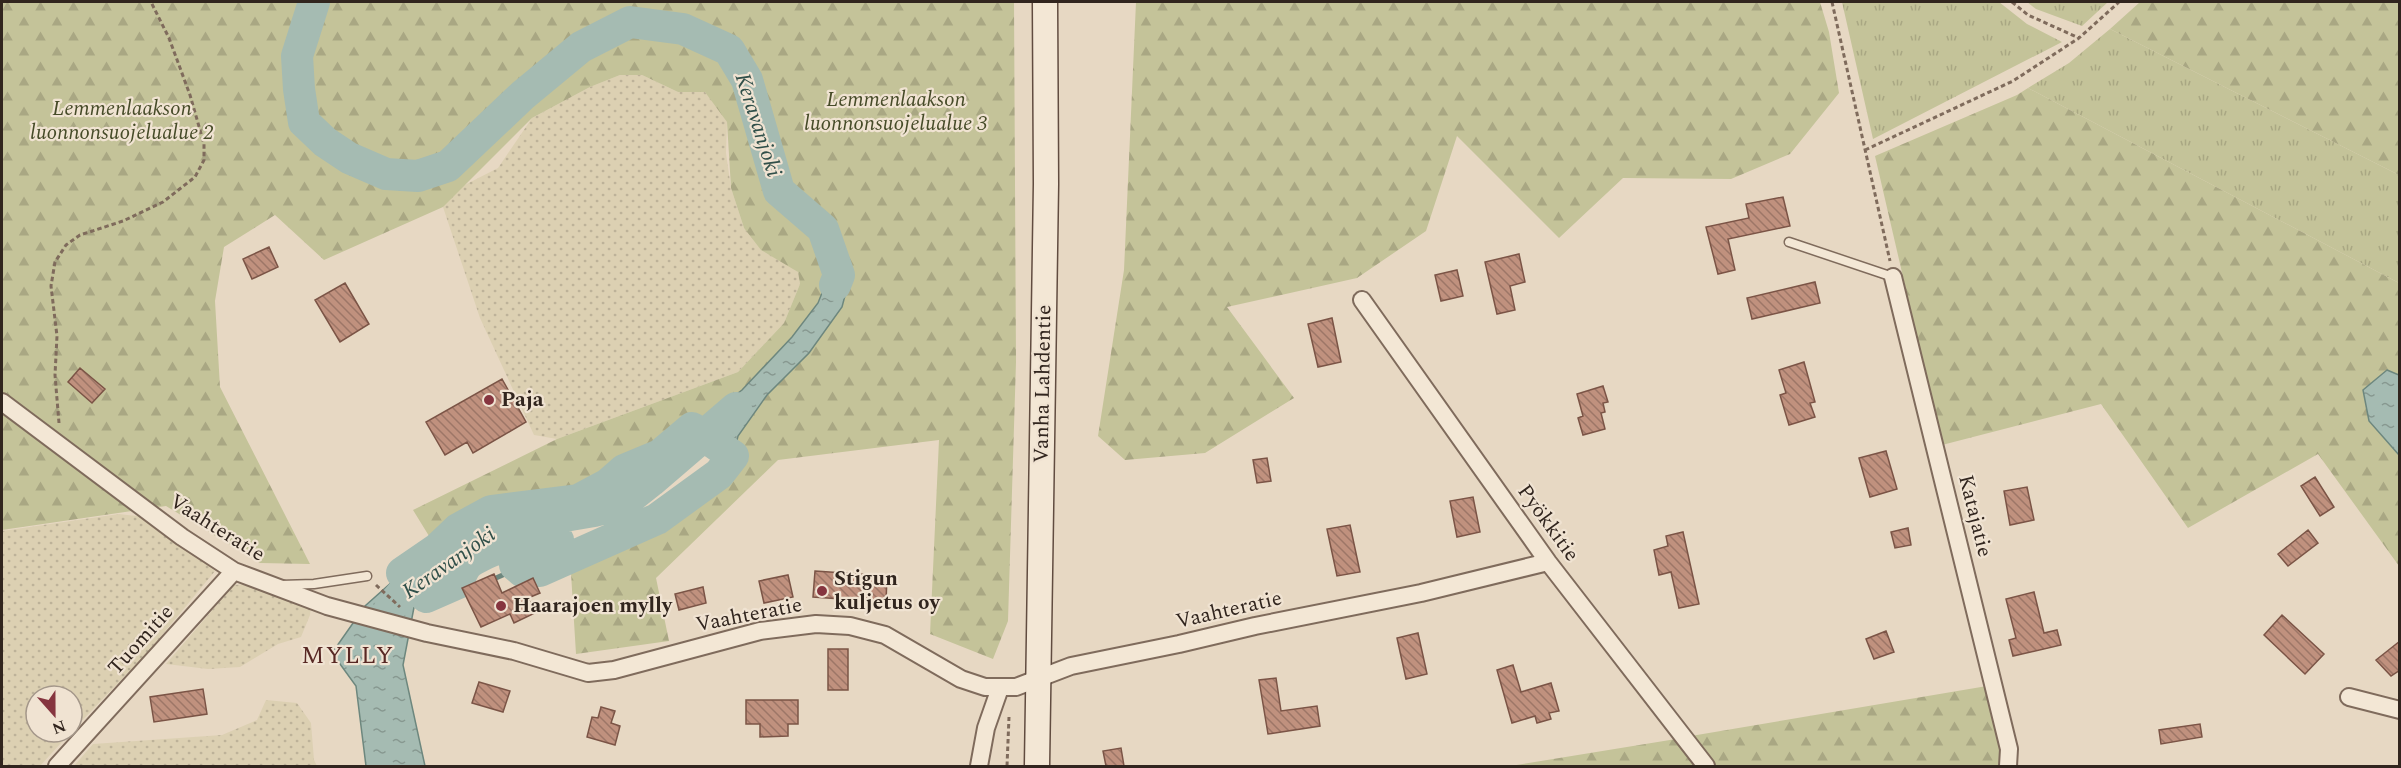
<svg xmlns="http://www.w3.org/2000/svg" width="2401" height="768" font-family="Spectral,serif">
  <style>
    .farmland { fill: url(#farmland-dots) }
    .grass { fill: url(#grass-tufts) }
    .forest { fill: url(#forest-firs) }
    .water { fill: url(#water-ripples); stroke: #6d877e; stroke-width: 1.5 }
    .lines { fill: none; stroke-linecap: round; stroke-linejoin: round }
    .stream { stroke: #6d877e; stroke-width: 5 }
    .river { stroke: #a5bbb2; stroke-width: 32 }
    .building { fill: url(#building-back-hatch); stroke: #7b5446; stroke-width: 1.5 }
    .service-casing { stroke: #7f6b5c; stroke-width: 11 }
    .minor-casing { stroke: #7f6b5c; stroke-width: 20 }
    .secondary-casing { stroke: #614c40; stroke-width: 27 }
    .path { stroke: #7f6b5c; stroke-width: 3; stroke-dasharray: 4.5 3; stroke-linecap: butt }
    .service { stroke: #f3e7d5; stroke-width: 8 }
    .minor { stroke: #f3e7d5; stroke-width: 16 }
    .secondary { stroke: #f3e7d5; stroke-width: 24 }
    .poi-dot { fill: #86353f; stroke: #f0e3d2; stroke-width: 2 }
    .labels { text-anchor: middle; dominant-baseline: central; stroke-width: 4.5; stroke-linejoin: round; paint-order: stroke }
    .park-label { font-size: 21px; font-style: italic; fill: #464b28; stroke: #f0e3d2 }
    .street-label { font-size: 21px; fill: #31251e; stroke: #f0e3d2 }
    .poi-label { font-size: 21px; font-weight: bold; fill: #31251e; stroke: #f0e3d2; text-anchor: start }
    .water-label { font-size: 22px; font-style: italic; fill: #304f49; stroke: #f0e3d2 }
    .quarter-label { font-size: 24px; letter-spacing: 1.5px; fill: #582824; stroke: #f0e3d2 }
  </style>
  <defs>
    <pattern id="farmland-dots" width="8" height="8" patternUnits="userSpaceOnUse" patternTransform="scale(1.5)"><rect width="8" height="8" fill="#dcd0b2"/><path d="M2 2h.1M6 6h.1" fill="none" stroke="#bdb299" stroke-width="1.8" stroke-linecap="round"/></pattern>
    <pattern id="grass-tufts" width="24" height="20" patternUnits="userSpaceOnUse" patternTransform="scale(1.5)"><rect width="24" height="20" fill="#c4c399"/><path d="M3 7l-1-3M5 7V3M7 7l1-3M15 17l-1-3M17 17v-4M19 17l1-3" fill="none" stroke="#a9a783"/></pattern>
    <pattern id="forest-firs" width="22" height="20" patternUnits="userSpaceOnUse" patternTransform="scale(1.5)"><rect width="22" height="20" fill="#c4c399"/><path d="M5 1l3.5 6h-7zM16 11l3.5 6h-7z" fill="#a9a783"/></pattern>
    <pattern id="water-ripples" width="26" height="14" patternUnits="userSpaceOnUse" patternTransform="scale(1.5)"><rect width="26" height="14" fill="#a5bbb2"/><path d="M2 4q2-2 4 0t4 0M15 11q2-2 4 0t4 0" fill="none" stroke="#879890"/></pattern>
    <pattern id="building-back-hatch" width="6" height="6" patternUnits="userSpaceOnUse" patternTransform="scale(1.5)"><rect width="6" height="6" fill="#c0917e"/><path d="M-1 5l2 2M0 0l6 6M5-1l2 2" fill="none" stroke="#9d7667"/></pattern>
  </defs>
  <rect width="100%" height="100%" fill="#e7d8c3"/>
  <path class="farmland" d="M620,75H642L678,92H705L721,106L727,122L726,153L731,188L744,228L798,272L800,284L784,323L738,372L557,439L534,435L480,318L443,207L449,193L498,168L532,118L590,87Z
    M119,514L145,517L215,571L148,652L72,731V696H36V732H71L40,766H2V531Z
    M249,584L311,605L310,615L301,637L278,644L240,667L208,669L166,664L234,585Z
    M266,700L297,703L311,723L314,760L317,766H74L93,744L222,735L257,720Z"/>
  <path class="grass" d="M1842,2H1999L2027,24L2062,42L1873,139Z
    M2027,2H2108L2082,26L2036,9Z
    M2110,29L2399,175V283L2028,88L2069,63Z"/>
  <path class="forest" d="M2,2H1014L1016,362L1008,621L993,659L930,634L939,440L778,460L656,578L669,641L576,654L570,557L657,519L719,474L733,456L738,436L767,395L809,353L828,278L818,303L792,337L742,390L660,455L624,470L608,484L578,500L491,511L458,529L437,549L413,510L557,439L738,372L784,323L800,284L798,272L761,250L744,228L731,188L727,122L705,92H678L642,75H620L590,87L532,118L443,207L324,260L275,215L224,247L215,301L220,387L310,564L260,563L166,506L2,530Z
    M1136,2H1820L1829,32L1839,93L1790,154L1731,179L1623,178L1559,238L1457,136L1426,231L1357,278L1227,307L1294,398L1205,453L1125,460L1098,436L1124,270Z
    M2140,2H2399V175L2110,29Z
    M2028,88L2399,283V375L2387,370L2369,421L2399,455V566L2318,454L2188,528L2101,404L1942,445L1875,156L2017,95Z
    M1987,686L2004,751L2003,766H1715L1691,736Z
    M1676,739L1697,766H1510Z"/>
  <path class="water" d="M837,239L852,269L842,307L809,353L767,395L738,436L733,456L692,428L742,390L792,337L818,303L828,278L821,250Z
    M2387,370L2399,375V455L2369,421L2363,390Z
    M402,573L426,597L415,602L403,665L425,766H366L356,686L332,653L365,606Z"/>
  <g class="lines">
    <path class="stream" d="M431,572L465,587
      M496,578L518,568"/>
    <path class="river" d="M314,2L297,56L299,89L304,122L325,142L349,158L386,174L418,176L448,166L523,95L581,47L630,22L683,29L729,50L747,80L779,191L823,229L839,275L835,285
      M692,428L733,456L719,474L657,519L540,571H522L515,565C528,554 544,550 558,540L553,532C536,535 476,553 466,566C462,571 460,578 458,583L426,597L402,573L437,549L458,529L491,511L578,500L608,484L624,470L660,455Z
      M388,614L390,608L405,590L494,528L594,511L622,504L651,481L736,408"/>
  </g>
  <path class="building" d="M1783,197L1790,226L1728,239L1735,270L1718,274L1706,227L1749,218L1746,204Z
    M269,247L278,267L252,279L243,259Z
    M1519,254L1525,282L1510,286L1515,310L1497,314L1485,262Z
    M1457,270L1463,296L1441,301L1435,275Z
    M1815,282L1820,303L1752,319L1747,298Z
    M345,283L369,324L340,342L315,300Z
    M1332,318L1341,362L1318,367L1308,324Z
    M1804,362L1815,402L1810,403L1815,417L1789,425L1780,395L1786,393L1779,370Z
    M80,368L105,389L92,403L68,382Z
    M502,379L526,422L473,453L467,442L445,455L426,422Z
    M1603,386L1608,402L1603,403L1605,412L1601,413L1605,429L1583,435L1578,418L1583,416L1577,394Z
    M1886,451L1897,489L1870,497L1859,458Z
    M1267,458L1271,481L1257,483L1253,460Z
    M2315,477L2334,507L2320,516L2301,486Z
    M2027,487L2034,520L2010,525L2004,491Z
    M1473,497L1480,532L1457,537L1450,501Z
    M1350,525L1360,572L1337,576L1327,529Z
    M1908,528L1911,545L1895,548L1891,532Z
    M2308,530L2318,543L2288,566L2278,554Z
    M1683,532L1699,604L1679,608L1671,572L1659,575L1654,550L1668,546L1666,536Z
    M815,571L887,576L886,602L813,597Z
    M494,574L502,593L533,578L540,593L528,598L535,613L514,623L510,614L481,627L462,588Z
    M788,575L793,597L764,603L759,581Z
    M703,587L706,603L679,610L675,594Z
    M2034,592L2044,633L2057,630L2061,645L2013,656L2009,640L2016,638L2006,599Z
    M2282,615L2324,654L2305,674L2264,635Z
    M1886,631L1894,652L1874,659L1866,639Z
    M1418,633L1427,674L1406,679L1397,638Z
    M2400,641V670L2391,676L2376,660Z
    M828,649H848V690H828Z
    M1513,665L1521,692L1551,683L1559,711L1549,713L1551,719L1537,723L1535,716L1512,723L1497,670Z
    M1276,678L1281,711L1317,706L1320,726L1268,734L1259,680Z
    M479,682L510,691L503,712L472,703Z
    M203,689L207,714L154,722L150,697Z
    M746,700H798V724H788V736L760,737V724H746Z
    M601,707L615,711L611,723L620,726L615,745L587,737L592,717L598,718Z
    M2200,724L2202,737L2161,744L2159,730Z
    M1121,748L1124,766H1106L1103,751Z"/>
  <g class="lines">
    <defs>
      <path id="service" d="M1789,242L1893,277
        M281,585L314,584L367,576"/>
      <path id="minor" d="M1893,277L2009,749L2008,766
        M1362,300L1548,562L1706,766
        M2,402L182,537L234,571L327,606L427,633L514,651L588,673L614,670L760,631L816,624L850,626L885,635L961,679L985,687H1016L1071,666L1179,644L1255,626L1421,593L1548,562
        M2349,697L2400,710
        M57,766L234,571
        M979,766L986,728L1000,688"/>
      <path id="secondary" d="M1037,766L1046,184L1045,2"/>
    </defs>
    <use href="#service" class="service-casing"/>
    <use href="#minor" class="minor-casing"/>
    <use href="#secondary" class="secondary-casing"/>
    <path class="path" d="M1832,2L1890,261
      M2012,2L2028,15L2079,38
      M1865,150L2013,81L2079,38L2119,2
      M59,423L55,375L57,336L51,286L55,262L66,245L80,235L123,221L163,202L195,177L204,160V144L190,95L169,38L151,2
      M376,585L400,607
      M1007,766L1009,717"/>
    <use href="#service" class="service"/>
    <use href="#minor" class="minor"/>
    <use href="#secondary" class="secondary"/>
  </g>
  <g class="poi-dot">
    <circle cx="489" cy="400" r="6"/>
    <circle cx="822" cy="591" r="6"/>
    <circle cx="501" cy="606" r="6"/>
  </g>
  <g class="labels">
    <g class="park-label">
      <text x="896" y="100">Lemmenlaakson<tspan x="896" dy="24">luonnonsuojelualue 3</tspan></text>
      <text x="122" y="109">Lemmenlaakson<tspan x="122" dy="24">luonnonsuojelualue 2</tspan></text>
    </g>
    <g class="street-label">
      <text transform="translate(1043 384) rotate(-89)">Vanha Lahdentie</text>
      <text transform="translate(1975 516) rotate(76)">Katajatie</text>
      <text transform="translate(1548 523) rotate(54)">Pyökkitie</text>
      <text transform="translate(217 528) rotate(32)">Vaahteratie</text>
      <text transform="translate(1229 610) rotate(-13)">Vaahteratie</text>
      <text transform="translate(749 615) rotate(-11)">Vaahteratie</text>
      <text transform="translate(141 640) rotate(-48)">Tuomitie</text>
    </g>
    <g class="poi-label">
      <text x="501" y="400">Paja</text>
      <text x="834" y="579">Stigun<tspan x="834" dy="24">kuljetus oy</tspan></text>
      <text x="513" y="606">Haarajoen mylly</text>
    </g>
    <g class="water-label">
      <text transform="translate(758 125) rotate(72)">Keravanjoki</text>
      <text transform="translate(449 563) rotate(-35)">Keravanjoki</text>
    </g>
    <g class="quarter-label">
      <text x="348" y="656">MYLLY</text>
    </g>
  </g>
  <rect width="2401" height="768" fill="none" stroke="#31251e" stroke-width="6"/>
  <g transform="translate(54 714) rotate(159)"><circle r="28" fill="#f0e3d2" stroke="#a4978a" stroke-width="1.5"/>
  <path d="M0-4.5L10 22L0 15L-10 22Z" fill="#86353f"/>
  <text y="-9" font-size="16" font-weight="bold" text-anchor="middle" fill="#31251e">N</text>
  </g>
</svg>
